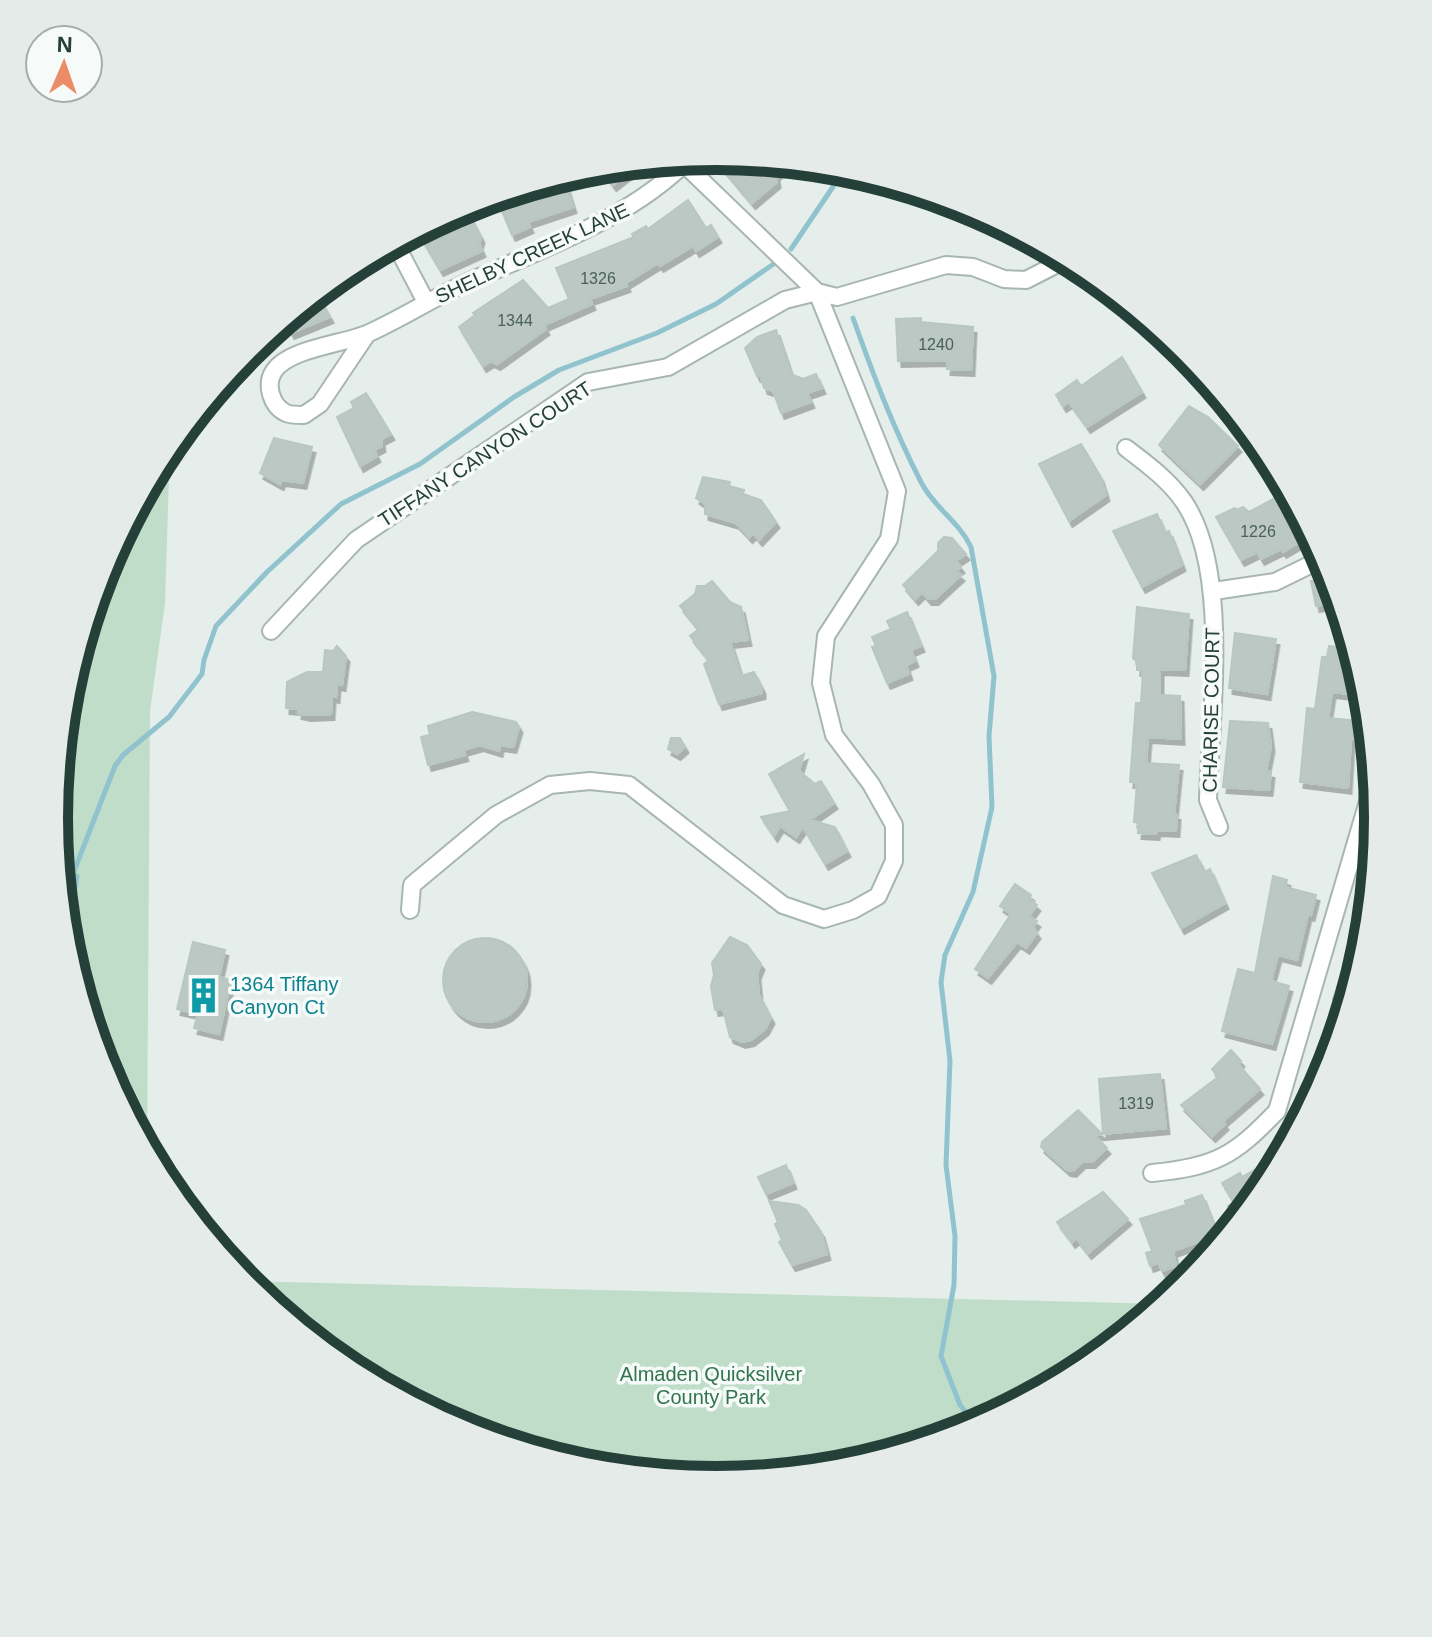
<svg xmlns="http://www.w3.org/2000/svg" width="1432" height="1637" font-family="Arial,sans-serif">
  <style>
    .green { fill: #c0ddc9 }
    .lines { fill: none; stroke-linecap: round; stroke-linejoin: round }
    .stream { stroke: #91c3cf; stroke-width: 5 }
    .building { fill: #bbc8c3; stroke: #b8c7c1; stroke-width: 2; filter: url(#shadow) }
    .minor-casing { stroke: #a8b6b1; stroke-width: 20 }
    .minor { stroke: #fff; stroke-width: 16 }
    .labels { text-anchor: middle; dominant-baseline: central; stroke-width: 7; stroke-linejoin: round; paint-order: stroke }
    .number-label { font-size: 16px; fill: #4a615c }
    .street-label { font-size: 20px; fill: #253f39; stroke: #f6faf8 }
    .culture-label { font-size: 20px; fill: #0d838f; stroke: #f6faf8; text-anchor: start }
    .park-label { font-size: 20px; fill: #31744d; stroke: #f6faf8 }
    .rim { fill: none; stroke: #253f39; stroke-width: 10 }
  </style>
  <defs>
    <filter id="shadow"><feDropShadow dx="3.5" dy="6" stdDeviation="0" flood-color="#0004"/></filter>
  </defs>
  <rect width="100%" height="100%" fill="#e5eeea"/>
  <path class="green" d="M170,445L165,603L150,711L147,1151C133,1125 115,1098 104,1071C34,895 39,686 129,519C142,496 153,466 170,445Z
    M243,1281L1163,1304L1083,1369L969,1430L845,1468L716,1480L586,1468L462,1430L348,1369Z"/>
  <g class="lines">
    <path class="stream" d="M791,249L845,169
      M853,318C873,374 894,430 922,484C935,508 959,522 971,547L994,676L989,736L992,807L973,892L945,955L941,982L950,1061L946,1165L955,1236L954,1285L941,1356L960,1405L977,1426
      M62,902L115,766L123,755L169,717L202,674L204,660L216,626L267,572L341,504L420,464L514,397L559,370L657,333L716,304L775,263
      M70,958L67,934L77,876"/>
  </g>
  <path class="building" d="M729,158L774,162L781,169L776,175L777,182L752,203L721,166Z
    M640,164L613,185L600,168L613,167Z
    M563,176L573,207L528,222L530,227L512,235L496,197Z
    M688,200L706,228L711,225L718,237L696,251L693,246L660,266L658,263L626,283L627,286L590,299L592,304L544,325L546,329L497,364L491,361L483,366L459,327L475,315L473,313L523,280L548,308L569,299L556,268L634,237L632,234L646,226L648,229Z
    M465,206L481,237L479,244L482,251L440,270L421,238L425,236L421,229Z
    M317,293L330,317L291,333L284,321Z
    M921,318V322L973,327L971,370L947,369L948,360L898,361L896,319Z
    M776,330L791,374L803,379L816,374L822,388L807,393L811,402L781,413L773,391L764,388L760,374L757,376L745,348L757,337Z
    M1122,357L1142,392L1087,427L1069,402L1063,406L1056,395L1077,380L1081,386Z
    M366,393L391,434L381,439L382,446L374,450L377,456L360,466L337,417L354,408L351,402Z
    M1189,406L1208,417L1238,446L1200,484L1159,445Z
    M274,438L312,447L303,483L282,480L280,484L260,473Z
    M1081,444L1100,476L1106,495L1069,521L1039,464Z
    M703,477L730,482L729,486L744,490L743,494L761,500L776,522L759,540L753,533L749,537L736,523L705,514V504L696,498Z
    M1288,491L1312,535L1283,552L1281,549L1261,559L1257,552L1241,560L1216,517L1235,508L1237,510L1243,507L1249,512Z
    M1157,514L1165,533L1169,531L1182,565L1142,587L1113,531Z
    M944,537L952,538L966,554L956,561L961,567L956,571L961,575L935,599H928L922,592L915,599L903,585L938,551V543Z
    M1329,577L1330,584L1333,583L1342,613L1328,615L1326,604L1316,606L1311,581Z
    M712,581L730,602L741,607L748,640L730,642L741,676L754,672L762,688V693L719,704L704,664L709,660L690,636L699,629L680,606L695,594L697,586H705Z
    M1137,607L1189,614L1185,670L1160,669V695L1180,696L1181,739L1148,737L1146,763L1179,765L1174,814H1177L1176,831L1157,830L1156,834L1138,833L1139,823L1134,822L1137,783L1130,782L1136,703H1141L1143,670H1137V662L1133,658Z
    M907,612L921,646L911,650L915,661L906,665L909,674L887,683L872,647L876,646L872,637L891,629L887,621Z
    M1235,633L1276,639L1267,694L1229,688Z
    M337,646L346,656L342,685L337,684L336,697L332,696L331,714L307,715L298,713L299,709L286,708L287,682L307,672H323L325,650L333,651Z
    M1329,646L1353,649L1365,690L1366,696L1332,692L1328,718L1358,721L1355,740H1351L1348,788L1300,782L1307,708L1315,709L1322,657H1327Z
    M472,712L516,722L519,727L513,747L500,745L499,751L480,745L463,750L465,755L428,765L421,737L430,735L428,726Z
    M1230,721L1268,723L1271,746L1266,771L1271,772L1269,790L1223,787Z
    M671,738H680L685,747L677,754L668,749Z
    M804,754L799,771L815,784L821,781L834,803L810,820L835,827L847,851L825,864L803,827L796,837L780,826L774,836L761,817L790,811L769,774Z
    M1196,855L1205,872L1210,869L1225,903L1181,928L1152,873Z
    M1273,876L1287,880L1285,887L1316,895L1311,915L1308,914L1297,960L1278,955L1271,981L1289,986L1272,1044L1222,1031L1238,969L1255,973Z
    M1015,884L1031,895L1029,899L1037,905L1029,916L1037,921L1033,927L1037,933L1026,948L1017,942L988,978L975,969L1011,914L1000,906Z
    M1364,894L1370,896L1362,959L1348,955L1354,936L1350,935Z
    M730,937L747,945L761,964L757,974L759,995L771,1018L765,1029L751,1040L742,1042L730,1037L723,1009L715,1010L711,986L714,975L712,963Z
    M443 980a42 42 0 1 1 84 0a42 42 0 1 1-84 0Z
    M193,942L225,950L219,977L231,980L219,1034L194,1028L198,1014L177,1009Z
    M1339,981L1354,986L1334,1050L1319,1045L1337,1000L1333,999Z
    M1231,1050L1241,1061L1238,1064L1260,1089L1223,1121L1225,1124L1212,1136L1181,1105L1218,1077L1212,1069Z
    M1160,1074L1166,1128L1103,1134L1099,1079Z
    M1078,1110L1102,1134L1094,1135L1107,1148L1092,1162H1082L1073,1171L1067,1170L1041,1147L1042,1142Z
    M1284,1153L1266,1187L1238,1222L1228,1206L1234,1203L1222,1183L1240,1173L1242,1177Z
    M786,1165L793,1183L766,1194L758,1177Z
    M1103,1192L1128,1219L1088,1253L1076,1238L1072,1242L1057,1222Z
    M1202,1195L1216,1231L1208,1234L1209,1238L1173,1251L1176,1266L1162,1271L1158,1263L1150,1266L1146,1253L1152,1251L1140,1219L1186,1205L1185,1201Z
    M769,1201L798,1205L806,1210L821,1232L827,1254L792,1265L779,1242L782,1240L775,1224L778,1222Z"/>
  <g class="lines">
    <defs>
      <path id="minor" d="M395,243L426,302
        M367,334L320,404L304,415C299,415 290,415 286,413C271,406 265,384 274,371C289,348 345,344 369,333C402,318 433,298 466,283C543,248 629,220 689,159
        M1126,448C1147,464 1169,480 1184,502C1231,571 1210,718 1208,800L1219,827
        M1214,591L1275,582L1324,558
        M271,631L356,540L588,382L668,367L785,300L817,292L837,297L946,265L973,267L1004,279L1026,280L1067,259
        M410,910L412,885L496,815L550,785L590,781L629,785L783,905L824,919L853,910L878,896L894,861V825L871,784L834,735L821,683L826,636L889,539L897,491L817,292L680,160
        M1152,1173C1215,1167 1234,1156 1277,1111L1374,781"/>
    </defs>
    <use href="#minor" class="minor-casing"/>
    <use href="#minor" class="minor"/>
  </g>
  <defs>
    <symbol id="building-bare" viewBox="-9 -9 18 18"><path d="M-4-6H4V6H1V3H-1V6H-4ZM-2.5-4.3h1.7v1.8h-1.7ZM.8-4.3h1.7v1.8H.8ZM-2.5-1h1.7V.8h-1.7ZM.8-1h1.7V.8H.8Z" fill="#0f9aa8" stroke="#f6faf8" stroke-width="2.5" paint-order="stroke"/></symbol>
  </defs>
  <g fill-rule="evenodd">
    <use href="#building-bare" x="178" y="970" width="51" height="51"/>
  </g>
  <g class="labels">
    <g class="number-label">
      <text x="598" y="278">1326</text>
      <text x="515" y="320">1344</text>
      <text x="936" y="344">1240</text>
      <text x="1258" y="531">1226</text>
      <text x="1136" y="1103">1319</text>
    </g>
    <g class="street-label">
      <text transform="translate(532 253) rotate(-25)">SHELBY CREEK LANE</text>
      <text transform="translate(485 454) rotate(-33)">TIFFANY CANYON COURT</text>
      <text transform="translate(1211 710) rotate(-89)">CHARISE COURT</text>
    </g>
    <g class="culture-label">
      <text x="230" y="984">1364 Tiffany<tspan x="230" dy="23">Canyon Ct</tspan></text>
    </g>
    <g class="park-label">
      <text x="711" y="1374">Almaden Quicksilver<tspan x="711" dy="23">County Park</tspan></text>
    </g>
  </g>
  <path d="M0 0H1432V1637H0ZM68 818a648 648 0 1 1 1296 0a648 648 0 1 1-1296 0Z" fill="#e5ebe9" fill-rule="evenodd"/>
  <path class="rim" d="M68 818a648 648 0 1 1 1296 0a648 648 0 1 1-1296 0Z"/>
  <g transform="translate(64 64) rotate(2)"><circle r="38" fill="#f6faf8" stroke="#a2afac" stroke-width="2"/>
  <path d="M0-6L14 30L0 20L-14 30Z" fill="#eb8c66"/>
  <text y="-12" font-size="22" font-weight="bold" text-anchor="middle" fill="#253f39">N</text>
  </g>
</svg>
